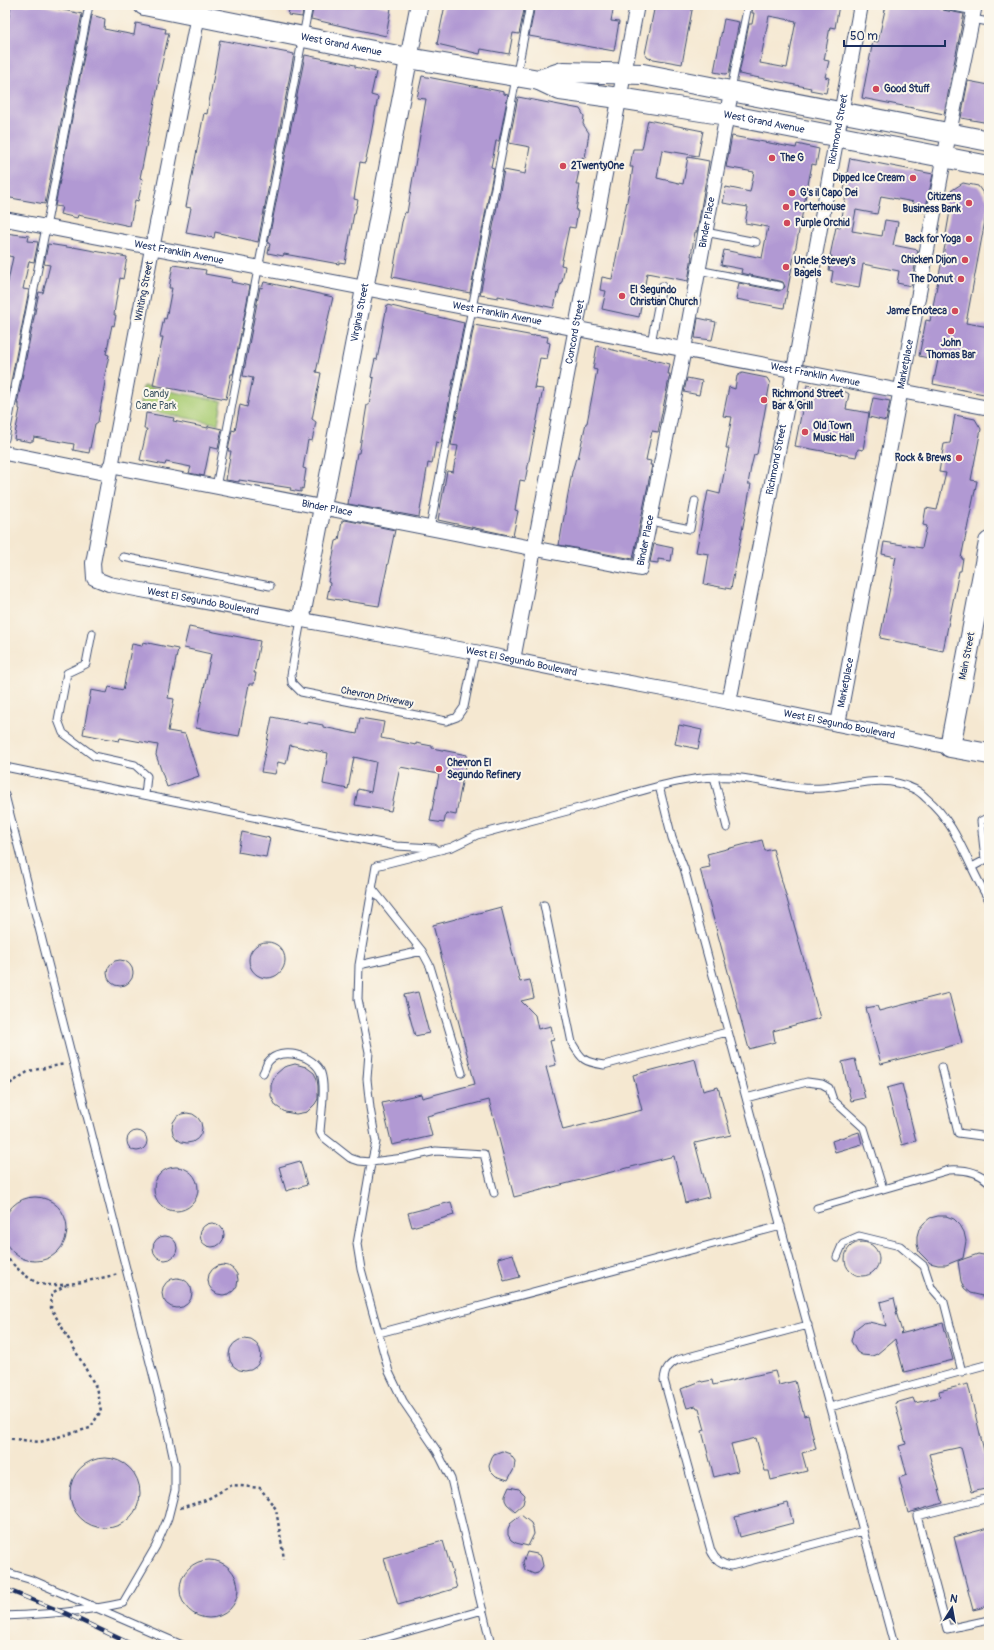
<svg xmlns="http://www.w3.org/2000/svg" width="994" height="1650" font-family="Pangolin,sans-serif">
  <style>
    .green { fill: #acce77; stroke: #647e6a }
    .building { fill: #b199d3; fill-rule: evenodd }
    .lines { fill: none; stroke-linecap: round; stroke-linejoin: round }
    .service-casing { stroke: #3c4b6f; stroke-width: 9 }
    .minor-casing { stroke: #3c4b6f; stroke-width: 16 }
    .tertiary-casing { stroke: #3c4b6f; stroke-width: 19 }
    .secondary-casing { stroke: #3c4b6f; stroke-width: 22 }
    .path { stroke: #3c4b6f; stroke-width: 2.5; stroke-dasharray: 3 3; stroke-linecap: butt }
    .service { stroke: #fff; stroke-width: 7 }
    .minor { stroke: #fff; stroke-width: 14 }
    .tertiary { stroke: #fff; stroke-width: 17 }
    .secondary { stroke: #fff; stroke-width: 20 }
    .rail-casing { stroke: #1b2f5e; stroke-width: 4.5 }
    .rail { stroke: #fbf7ec; stroke-width: 3; stroke-dasharray: 9; stroke-linecap: butt }
    .poi-dot { fill: #d1495b; stroke: #fbf7ec; stroke-width: 1.5 }
    .labels { text-anchor: middle; dominant-baseline: central; stroke-width: 4; stroke-linejoin: round; paint-order: stroke }
    .street-label { font-size: 10px; fill: #1b2f5e; stroke: #fbf7ec }
    .poi-label { font-size: 10px; font-weight: bold; fill: #1b2f5e; stroke: #fbf7ec; text-anchor: start }
    .park-label { font-size: 10px; fill: #3f5764; stroke: #fbf7ec }
  </style>
  <rect width="100%" height="100%" fill="#fbf7ec"/>
  <filter id="ink" filterUnits="userSpaceOnUse"><feTurbulence type="fractalNoise" baseFrequency=".025" numOctaves="2"/><feDisplacementMap in="SourceGraphic" scale="8" xChannelSelector="R" yChannelSelector="G"/><feConvolveMatrix kernelMatrix="1 2 1 2 8 2 1 2 1" color-interpolation-filters="sRGB"/></filter>
  <filter id="wash" filterUnits="userSpaceOnUse"><feTurbulence type="fractalNoise" baseFrequency=".012" numOctaves="4" result="noise"/><feDisplacementMap in="SourceGraphic" scale="16" xChannelSelector="R" yChannelSelector="G"/><feGaussianBlur stdDeviation="0.9" result="paint"/><feColorMatrix in="noise" values="0 0 0 0 0 0 0 0 0 0 0 0 0 0 0 0 0 1.4 0 .05"/><feComposite in="paint" operator="in"/></filter>
  <g filter="url(#wash)">
    <rect width="100%" height="100%" fill="#f5e8d1"/>
    <path class="green" d="M143,386L222,401L218,424L139,409Z"/>
    <g id="blocks">
      <path class="building" d="M11,5H41L82,14L45,204L5,197V37Z
        M290,5H304L302,17L288,15Z
        M314,5H376L391,8L386,36L311,19Z
        M445,5H525L519,34L513,33L509,54L481,49L480,54L437,44Z
        M535,5H614L611,21L619,22L614,51L529,36Z
        M655,5H693L682,64L648,58L645,54Z
        M753,5H839L835,28L830,27L824,60L829,61L825,77L829,78L826,93L810,90L811,88L739,74L749,24H752L754,13H752ZM769,16L796,21L787,68L760,63Z
        M886,5H939L943,10L964,14L944,114L862,98L873,41L878,42Z
        M92,15L105,19L104,29L134,35L136,23L166,29L165,33H169L158,81H159L140,178L143,179L138,201L135,200L130,226L78,215L77,218L60,214L62,207L55,206Z
        M724,19L739,22L729,73L725,74L714,72Z
        M220,40L294,54L258,242L215,232L214,238L186,233L191,208L186,207L204,113L207,114Z
        M305,55L355,65V67L376,72L371,95L378,97L369,145L365,163L360,162L354,199L358,200L355,213H354L345,263L339,262V264L284,254L283,256L268,253L270,244L268,243Z
        M422,76L504,92V94L508,95L499,141H496L491,167L494,168L470,293L392,277L402,222L405,212L407,213L426,99L417,98Z
        M968,81L989,85V123L961,118Z
        M518,97L580,109L584,116L583,124L589,133L585,158L582,157L576,185H580L576,211H578L575,228L569,227L561,265L565,266L562,282H561L558,294L557,293L554,308L498,296V298L480,295L504,170L525,174L530,147L509,143Z
        M648,120L703,131L698,156L662,150L657,178L683,184L688,157L709,161L697,232H695L691,256H692L688,281L647,273L639,317L602,309L606,291L600,290L602,277L612,279L631,180L633,167H630L633,149H642Z
        M732,136L796,148L797,144L819,149L816,165L812,164L784,308L736,299L739,283L779,291L785,287L783,282L741,273L742,269L721,265L724,250L762,258L768,227L745,223L748,207L723,203L726,187L750,192L754,172L726,167Z
        M850,158L933,174L925,212L912,210L914,202L881,196L877,214L856,210L852,231L882,236L885,220L898,222L893,245L918,250L911,286L897,283L899,271L863,264L859,288L831,283L833,271L829,270L832,256H830L831,251L836,227L840,228L846,195H843Z
        M963,183L978,186L987,199H989L966,323L989,327V395L933,384L938,360L919,356L926,320L930,321L947,235L946,234L950,211L945,203L946,194Z
        M5,233L29,236L28,241L38,242L34,262L29,261L23,289L29,290L7,402L5,401V286H7L13,257L5,255Z
        M48,244L73,248V247L127,257L123,279L120,278L115,307L114,315H116L114,326L112,325L106,354L109,355L104,379L105,382L98,422L95,424L89,453L73,450L74,444L34,437L33,441H31V442L14,439L20,409H19V404H17L39,292L43,293L50,265L44,264Z
        M173,265L206,270L205,274L232,279L231,282L250,286L233,374H231L226,399L153,385L163,337H160L164,318L166,319L172,288H169Z
        M264,282L333,297L316,372L321,373L312,419L316,422L312,441L308,440L303,468L306,469L303,489L301,488V492L290,490L291,488L239,480V482L226,480L231,451H228L232,430L235,431L240,405L247,407L253,378L243,376L260,287L262,288Z
        M387,305L464,323L441,443L436,442L432,464L428,463L419,517L348,504L357,453H359L367,405H369L374,378L371,377L375,359L377,360Z
        M698,318L716,322L712,340L695,338Z
        M474,325L534,336V335L548,337L547,342L550,343L547,359L540,358L534,388L543,389L542,394L525,481L520,480L515,510L518,511L513,536L438,520L447,471L453,472L458,446L451,445Z
        M597,346L670,364L668,374H670L658,432L652,431L646,460L651,461L650,465H652L633,559L559,545L572,472L576,458L578,459L586,423H587L597,370L593,369Z
        M742,373L767,378L770,383L757,454L754,455L751,467L748,484H751L731,589L704,584L709,554L696,552L708,491L720,494L726,463L729,448H726L732,417L723,416L729,387L735,389L737,376Z
        M687,378L702,381L699,395L684,392Z
        M807,385L846,392L849,394L846,409L869,413L863,450L858,449L856,457L795,446Z
        M873,398L890,401L886,421L869,417Z
        M146,413L174,418L173,421L208,428V426L222,429L218,449L210,447L204,476L189,473L191,467L166,462L165,465L140,460L147,429H144Z
        M955,415L975,419L981,429L971,480L977,481L961,558H963L961,571H959L943,651L880,638L896,557L882,554L884,542L922,548L927,526L923,525L926,508L937,510L946,473L939,472L944,444L950,443Z
        M345,520L395,530L379,606L327,598L330,583L328,582L336,541L339,540L342,521Z
        M654,544L673,548L671,561L658,559V563L650,562Z
        M189,627L260,641L254,673H256L254,684H249L239,736L196,728L211,654L184,648Z
        M143,642L178,649L168,698L174,699L168,731L185,734L199,776L167,787L156,755L158,745L120,738L119,741L83,734L91,690L107,693L109,687L123,690L132,644L142,646Z
        M272,717L307,724V722L323,725V727L357,734L360,718L384,722L381,738L416,745V743L432,746V748L467,755L456,815L446,813L444,823L430,821L439,774L400,767L391,811L355,805L358,789L371,792L376,762L354,757L348,789L323,784L328,753L290,745L286,764L278,762L275,774L261,772Z
        M679,725L702,730L698,749L675,744Z
        M242,832L270,838L266,857L238,852Z
        M762,840L765,851L773,849L820,1018L773,1031L775,1042L749,1049L700,869L710,867L707,854Z
        M501,907L520,982L530,980L534,998L521,1001L535,1015L538,1029L551,1026L554,1040L550,1041L556,1065L546,1067L563,1130L642,1110L633,1075L695,1059L703,1091L718,1087L731,1135L695,1143L709,1197L685,1203L674,1156L514,1197L489,1100L427,1116L432,1136L392,1145L382,1103L421,1094L422,1098L475,1084L433,925Z
        M249 960a18 18 0 1 1 36 0a18 18 0 1 1-36 0Z
        M107 973a13 13 0 1 1 26 0a13 13 0 1 1-26 0Z
        M418,992L429,1033L415,1036L404,995Z
        M949,993L962,1043L881,1064L866,1008L877,1006L879,1011Z
        M855,1059L865,1098L851,1101L842,1062Z
        M295,1064L306,1067L314,1073L317,1079L318,1086V1099L315,1104L307,1112L296,1114L285,1112L276,1106L271,1096V1085L275,1075L284,1067Z
        M902,1084L916,1141L902,1145L887,1088Z
        M172 1128a15 15 0 1 1 30 0a15 15 0 1 1-30 0Z
        M127 1141a10 10 0 1 1 20 0a10 10 0 1 1-20 0Z
        M859,1132L862,1144L835,1152L832,1141Z
        M300,1161L307,1185L286,1191L279,1167Z
        M154 1189a22 22 0 1 1 44 0a22 22 0 1 1-44 0Z
        M3 1229a32 32 0 1 1 64 0a32 32 0 1 1-64 0Z
        M451,1202L454,1215L412,1227L408,1213Z
        M938,1216H946L954,1219L960,1225L964,1232L966,1241L963,1258L946,1265H938L930,1263L919,1252L917,1244V1236L919,1229L924,1223L930,1218Z
        M200 1235a12 12 0 1 1 24 0a12 12 0 1 1-24 0Z
        M153 1248a12 12 0 1 1 24 0a12 12 0 1 1-24 0Z
        M845 1259a17 17 0 1 1 34 0a17 17 0 1 1-34 0Z
        M513,1254L520,1277L504,1281L498,1258Z
        M978,1254L989,1256V1294L983,1296L970,1293L964,1288L961,1281L958,1261Z
        M208 1280a15 15 0 1 1 30 0a15 15 0 1 1-30 0Z
        M162 1293a15 15 0 1 1 30 0a15 15 0 1 1-30 0Z
        M894,1298L897,1311L896,1312L902,1332L900,1334L943,1323L953,1360L904,1372L895,1339L877,1354L872,1356L862,1355L857,1352L851,1341L854,1330L863,1323L869,1322L886,1326L880,1302Z
        M229 1355a16 16 0 1 1 32 0a16 16 0 1 1-32 0Z
        M775,1371L779,1385L795,1381L804,1416L808,1415L816,1449L802,1453L807,1471L771,1480L769,1471H765L756,1438L731,1444L738,1471L714,1477L702,1431L705,1430L699,1408H697L696,1406L687,1408L681,1389L701,1381L702,1382L712,1380L713,1385Z
        M968,1384L985,1455L989,1454V1488L972,1492L961,1447L929,1454L943,1503L908,1513L899,1478L907,1475L899,1446L906,1444L895,1403L913,1398L915,1403L940,1397L939,1391Z
        M502,1451L510,1454L515,1461L514,1469L508,1480L496,1476L490,1470L489,1465L492,1457L494,1454Z
        M70 1493a35 35 0 1 1 70 0a35 35 0 1 1-70 0Z
        M509,1487L519,1489L525,1495L523,1504L515,1511L507,1504L505,1500V1496Z
        M788,1503L793,1523L740,1537L735,1517Z
        M521,1515L531,1523L533,1528L534,1534L528,1546L516,1543L511,1540L508,1535V1529L510,1524Z
        M989,1528V1606L973,1610L954,1537Z
        M443,1541L457,1588L398,1605L384,1558Z
        M527,1552L537,1554L541,1557L543,1566L538,1573L534,1574L525,1570L523,1562Z
        M180 1589a29 29 0 1 1 58 0a29 29 0 1 1-58 0Z"/>
    </g>
  </g>
  <g filter="url(#ink)">
    <use href="#blocks" fill-opacity="0" stroke="#3c4b6f" stroke-width="1"/>
    <g class="lines">
      <defs>
        <path id="service" d="M944,5L974,11
          M972,19L989,22
          M731,89L748,5
          M705,232L756,242
          M698,270L780,286
          M651,343L662,286
          M5,439L89,5
          M216,487L309,5
          M650,521L690,529L695,501
          M430,528L530,5
          M123,557L270,586
          M301,620L291,675L292,683L301,692L446,721L457,717L464,707L475,652
          M92,633L86,664L67,673L58,720L63,733L94,756L135,765L147,776L145,795
          M5,767L396,846L434,848
          M714,777L727,828
          M659,786L672,838L684,868L739,1072L894,1645
          M5,795L168,1433L175,1465V1490L168,1518L156,1546L123,1603C84,1612 45,1614 5,1616
          M972,867L985,860L981,821L989,817
          M372,888L422,951L430,966L462,1073
          M544,905L572,1043C582,1060 584,1062 604,1065L727,1032
          M359,965L422,951
          M942,1067L958,1133L989,1137
          M263,1073C265,1070 266,1065 268,1062C281,1046 314,1055 321,1073C326,1088 321,1115 320,1132L322,1136L350,1158L359,1161L371,1162L404,1158L436,1151L484,1154L494,1193
          M746,1098L807,1082L822,1084L829,1088L833,1100L864,1128L883,1189
          M817,1208L949,1170C964,1169 978,1171 989,1182
          M837,1257L843,1243L859,1236L900,1246L924,1266L931,1287L944,1302L962,1372
          M808,1325L677,1360C668,1365 665,1370 664,1380L711,1551C715,1560 721,1564 731,1566L863,1531
          M379,1333L781,1226
          M830,1407L989,1364
          M989,1498L917,1516L947,1629L989,1620
          M5,1572L32,1580L182,1645
          M360,1645L483,1610
          M491,1645L451,1479L437,1451L403,1401L389,1372L361,1269L357,1244L370,1169L376,1142L370,1108L367,1079L369,1052L358,999L359,965L376,866L452,847L477,835C521,823 565,812 609,800C645,790 680,778 718,777C753,775 787,791 823,788C855,786 883,773 914,789C919,791 923,795 926,798C958,824 968,867 989,900"/>
        <g id="minor">
          <path id="s1" d="M200,5L150,259L93,563L94,578L109,584L475,652L582,674L690,694L950,747"/>
          <path id="s2" d="M5,219L989,408"/>
          <path d="M5,453L109,474"/>
          <path id="s3" d="M110,466L640,569L684,349L731,92"/>
          <path id="s4" d="M513,660L637,5"/>
          <path id="s5" d="M729,702L794,370L861,5"/>
          <path id="s6" d="M838,724L949,133L975,5"/>
        </g>
        <g id="tertiary">
          <path id="s7" d="M301,619L419,5"/>
        </g>
        <g id="secondary">
          <path id="s8" d="M144,5L408,58L539,80L560,90L619,98L727,115L989,166"/>
          <path d="M539,80L563,72L643,74L989,141"/>
          <path d="M989,542L950,747L989,754"/>
        </g>
      </defs>
      <use href="#service" class="service-casing"/>
      <use href="#minor" class="minor-casing"/>
      <use href="#tertiary" class="tertiary-casing"/>
      <use href="#secondary" class="secondary-casing"/>
      <path class="path" d="M5,1087L29,1071L65,1064
        M5,1255C13,1265 26,1278 38,1283C57,1290 99,1278 119,1274
        M5,1438L40,1442L90,1428L101,1411L96,1387L51,1308L52,1293L66,1285
        M180,1508L206,1500L232,1485L260,1488L276,1509L284,1559"/>
      <use href="#service" class="service"/>
      <use href="#minor" class="minor"/>
      <use href="#tertiary" class="tertiary"/>
      <use href="#secondary" class="secondary"/>
      <defs>
        <path id="rail" d="M5,1589L65,1613L133,1645"/>
      </defs>
      <use href="#rail" class="rail-casing"/>
      <use href="#rail" class="rail"/>
    </g>
  </g>
  <g class="poi-dot">
    <circle cx="876" cy="89" r="4"/>
    <circle cx="772" cy="158" r="4"/>
    <circle cx="563" cy="166" r="4"/>
    <circle cx="913" cy="178" r="4"/>
    <circle cx="792" cy="193" r="4"/>
    <circle cx="969" cy="203" r="4"/>
    <circle cx="786" cy="207" r="4"/>
    <circle cx="787" cy="223" r="4"/>
    <circle cx="969" cy="239" r="4"/>
    <circle cx="965" cy="260" r="4"/>
    <circle cx="786" cy="267" r="4"/>
    <circle cx="961" cy="279" r="4"/>
    <circle cx="622" cy="296" r="4"/>
    <circle cx="955" cy="311" r="4"/>
    <circle cx="951" cy="331" r="4"/>
    <circle cx="764" cy="400" r="4"/>
    <circle cx="805" cy="432" r="4"/>
    <circle cx="959" cy="458" r="4"/>
    <circle cx="439" cy="769" r="4"/>
  </g>
  <g class="labels">
    <g class="street-label">
      <text stroke="none"><textPath href="#s8" startOffset="201">West Grand Avenue</textPath></text>
      <text stroke="none"><textPath href="#s8" startOffset="632">West Grand Avenue</textPath></text>
      <text stroke="none"><textPath href="#s5" startOffset="583">Richmond Street</textPath></text>
      <text stroke="none"><textPath href="#s3" startOffset="893">Binder Place</textPath></text>
      <text stroke="none"><textPath href="#s2" startOffset="177">West Franklin Avenue</textPath></text>
      <text transform="translate(144 291) rotate(-79)">Whiting Street</text>
      <text stroke="none"><textPath href="#s7" startOffset="312">Virginia Street</textPath></text>
      <text stroke="none"><textPath href="#s2" startOffset="501">West Franklin Avenue</textPath></text>
      <text stroke="none"><textPath href="#s4" startOffset="334">Concord Street</textPath></text>
      <text stroke="none"><textPath href="#s6" startOffset="366">Marketplace</textPath></text>
      <text stroke="none"><textPath href="#s2" startOffset="825">West Franklin Avenue</textPath></text>
      <text stroke="none"><textPath href="#s5" startOffset="247">Richmond Street</textPath></text>
      <text stroke="none"><textPath href="#s3" startOffset="221">Binder Place</textPath></text>
      <text stroke="none"><textPath href="#s3" startOffset="569">Binder Place</textPath></text>
      <text stroke="none"><textPath href="#s1" startOffset="695">West El Segundo Boulevard</textPath></text>
      <text transform="translate(967 656) rotate(-79)">Main Street</text>
      <text stroke="none"><textPath href="#s1" startOffset="1019">West El Segundo Boulevard</textPath></text>
      <text stroke="none"><textPath href="#s6" startOffset="42">Marketplace</textPath></text>
      <text transform="translate(377 697) rotate(11)">Chevron Driveway</text>
      <text stroke="none"><textPath href="#s1" startOffset="1343">West El Segundo Boulevard</textPath></text>
    </g>
    <g class="poi-label">
      <text x="884" y="89">Good Stuff</text>
      <text x="780" y="158">The G</text>
      <text x="571" y="166">2TwentyOne</text>
      <text x="905" y="178" text-anchor="end">Dipped Ice Cream</text>
      <text x="800" y="193">G's il Capo Dei</text>
      <text x="961" y="197" text-anchor="end">Citizens<tspan x="961" dy="12">Business Bank</tspan></text>
      <text x="794" y="207">Porterhouse</text>
      <text x="795" y="223">Purple Orchid</text>
      <text x="961" y="239" text-anchor="end">Back for Yoga</text>
      <text x="957" y="260" text-anchor="end">Chicken Dijon</text>
      <text x="794" y="261">Uncle Stevey's<tspan x="794" dy="12">Bagels</tspan></text>
      <text x="953" y="279" text-anchor="end">The Donut</text>
      <text x="630" y="290">El Segundo<tspan x="630" dy="12">Christian Church</tspan></text>
      <text x="947" y="311" text-anchor="end">Jame Enoteca</text>
      <text x="951" y="343" text-anchor="middle">John<tspan x="951" dy="12">Thomas Bar</tspan></text>
      <text x="772" y="394">Richmond Street<tspan x="772" dy="12">Bar &amp; Grill</tspan></text>
      <text x="813" y="426">Old Town<tspan x="813" dy="12">Music Hall</tspan></text>
      <text x="951" y="458" text-anchor="end">Rock &amp; Brews</text>
      <text x="447" y="763">Chevron El<tspan x="447" dy="12">Segundo Refinery</tspan></text>
    </g>
    <g class="park-label">
      <text x="156" y="394">Candy<tspan x="156" dy="12">Cane Park</tspan></text>
    </g>
  </g>
  <rect width="994" height="1650" fill="none" stroke="#fbf7ec" stroke-width="20"/>
  <g transform="translate(952 1608) rotate(11)" stroke="#fbf7ec" stroke-width="3" paint-order="stroke">
  <path d="M0-3L7 15L0 10L-7 15Z" fill="#1b2f5e"/>
  <text y="-6" font-size="11" font-weight="bold" text-anchor="middle" fill="#1b2f5e">N</text>
  </g>
  <path d="M844 40v6h101v-6" fill="none" stroke="#1b2f5e" stroke-width="2"/>
  <text x="850" y="40" font-size="12" fill="#1b2f5e" stroke="#fbf7ec" stroke-width="3" paint-order="stroke">50 m</text>
</svg>
